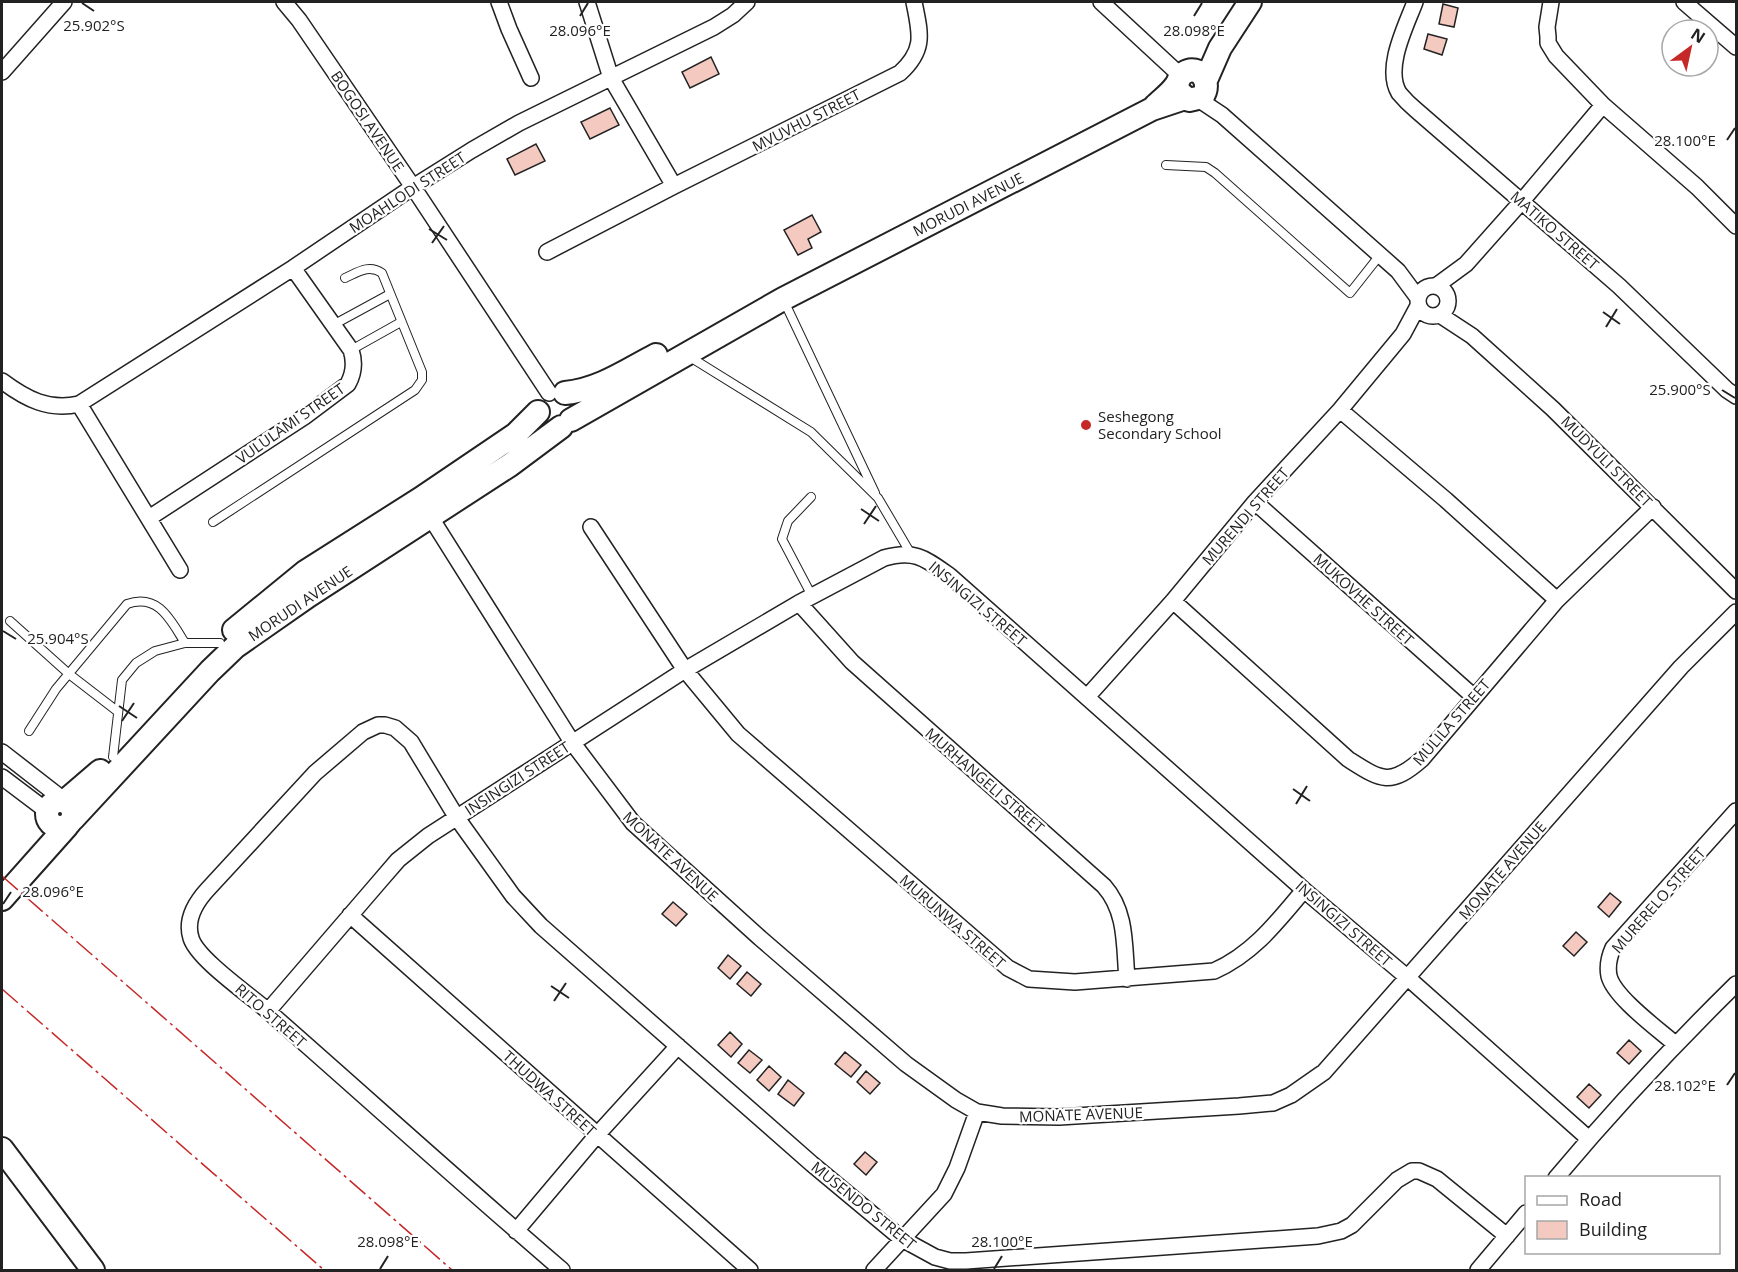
<svg xmlns="http://www.w3.org/2000/svg" width="1738" height="1272" font-family="'Open Sans',sans-serif">
  <style>
    .building { fill: #f3c9c0; stroke: #222; stroke-width: 1.5 }
    .lines { fill: none; stroke-linecap: round; stroke-linejoin: round }
    .lane-casing { stroke: #222; stroke-width: 10 }
    .street-casing { stroke: #222; stroke-width: 18 }
    .secondary-casing { stroke: #222; stroke-width: 26 }
    .lane { stroke: #fff; stroke-width: 8 }
    .street { stroke: #fff; stroke-width: 15 }
    .secondary { stroke: #fff; stroke-width: 22 }
    .power { stroke: #c62828; stroke-width: 1.5; stroke-dasharray: 21 4.5 3 4.5; stroke-linecap: butt }
    .ticks { fill: none; stroke: #222; stroke-width: 2 }
    .poi-dot { fill: #c62828; stroke: #fff; stroke-width: 2 }
    .labels { text-anchor: middle; dominant-baseline: central; stroke-width: 4.5; stroke-linejoin: round; paint-order: stroke }
    .street-label { font-size: 15px; fill: #222; stroke: #fff }
    .poi-label { font-size: 15px; fill: #222; stroke: #fff; text-anchor: start }
    .ticks-label { font-size: 15px; text-anchor: middle; fill: #222; stroke: #fff; stroke-width: 4.5; stroke-linejoin: round; paint-order: stroke }
  </style>
  <rect width="100%" height="100%" fill="#fff"/>
  <path class="building" d="M1443,4L1458,8L1454,27L1439,24Z
    M1428,34L1447,39L1442,55L1424,49Z
    M711,57L719,74L690,88L682,72Z
    M610,108L619,125L590,139L581,122Z
    M536,144L545,161L515,175L507,159Z
    M812,215L821,232L808,239L812,248L798,255L784,230Z
    M1610,893L1621,902L1609,917L1598,907Z
    M673,902L687,914L676,926L662,914Z
    M1576,932L1587,942L1574,956L1563,946Z
    M728,955L741,966L730,979L718,968Z
    M747,972L761,984L751,996L737,984Z
    M730,1032L742,1044L731,1057L718,1045Z
    M1629,1040L1641,1051L1629,1064L1617,1053Z
    M749,1050L762,1060L750,1073L738,1063Z
    M845,1052L861,1065L851,1077L835,1064Z
    M769,1066L781,1077L769,1091L757,1080Z
    M866,1071L880,1083L870,1094L857,1082Z
    M788,1080L804,1093L794,1106L778,1094Z
    M1589,1084L1601,1095L1589,1108L1577,1097Z
    M865,1152L877,1162L866,1175L854,1164Z"/>
  <g class="lines">
    <defs>
      <path id="lane" d="M1166,165L1206,167L1215,173L1350,293L1380,255
        M784,301L875,493
        M333,325L390,294
        M351,350L401,322
        M690,357L811,432L878,498L911,554
        M811,497L788,521L782,539L812,596
        M213,522L415,390L422,380V372L382,273C369,264 358,272 345,278
        M10,621L69,674L117,711
        M29,731L56,689L127,604C159,593 171,621 185,643
        M113,757L122,680L136,663L155,651L185,643H220"/>
      <path id="street" d="M284,2L299,20L413,187L549,393
        M499,2L509,29L531,78
        M587,2L611,78L674,186
        M1101,2L1181,76
        M1415,2C1406,26 1384,68 1399,93C1404,99 1410,105 1416,110L1619,286L1727,390L1736,396
        M1551,2L1547,27L1548,37V43L1556,56L1603,105L1697,187L1736,226
        M1684,2L1736,47
        M2,72L64,2
        M1198,99L1222,115L1398,271L1418,298
        M547,252L674,186L900,73C926,49 920,33 914,2
        M1418 301a15 15 0 1 1 30 0a15 15 0 1 1-30 0Z
        M1436,286L1466,264L1522,201L1603,105
        M1440,315L1472,336L1553,409L1736,591
        M2,381C26,399 49,411 79,404L293,268L413,187L472,150L519,123L714,27L733,15L747,2
        M79,404L180,570
        M1340,410L1446,500L1557,600
        M1255,502L1473,696
        M426,510L572,742L633,823L760,938L906,1064L956,1100L977,1112L1002,1116L1059,1117L1239,1106L1273,1103L1291,1095L1324,1072L1681,667L1736,612
        M149,518L304,417L348,384C354,373 355,362 351,350L293,268
        M591,527L685,670L738,734L1008,968L1029,979L1075,982L1214,971C1253,954 1278,921 1304,890
        M1173,601L1348,759C1381,780 1390,787 1422,759L1557,600L1653,507
        M799,603L852,662L1104,886C1127,912 1124,946 1127,979
        M1087,697L1173,601L1255,502L1340,410L1403,334L1418,306
        M2,752L65,801
        M2,777L47,811
        M350,915L750,1270
        M268,1011L379,882L398,860L428,836L685,670L799,603L884,558C915,549 926,559 950,576L1304,890L1408,978L1589,1139
        M1675,1044C1658,1029 1614,997 1609,976C1607,966 1609,957 1613,948L1736,811
        M1556,1178C1613,1110 1673,1046 1736,984
        M516,1231L597,1135L678,1046
        M562,1270C463,1185 367,1098 269,1012C251,996 197,959 191,938C185,919 196,902 208,889L315,773L363,732L378,725H385L395,728L411,742L457,818L513,896L541,926L812,1164L902,1239L935,1257L950,1261H966L1318,1236L1341,1231L1352,1225L1397,1180L1412,1171H1419L1437,1179L1507,1236
        M874,1270L944,1194L957,1168L977,1112
        M1478,1270L1526,1213"/>
      <path id="secondary" d="M1206,80L1220,48L1250,2
        M1155,106C1162,99 1171,93 1176,85C1179,81 1179,76 1184,73C1199,63 1213,83 1202,97L1189,100L1179,92L1177,84
        M565,393C599,390 627,370 656,355
        M571,420L783,299L1152,109L1185,98
        M234,630L305,572L420,499L516,434L538,412
        M47 814a13 13 0 1 1 26 0a13 13 0 1 1-26 0Z
        M65,801L100,771
        M73,819L210,671L235,647L308,596L510,465L561,427
        M2,899L67,826
        M2,1149L93,1270"/>
    </defs>
    <use href="#lane" class="lane-casing"/>
    <use href="#street" class="street-casing"/>
    <use href="#secondary" class="secondary-casing"/>
    <use href="#lane" class="lane"/>
    <use href="#street" class="street"/>
    <use href="#secondary" class="secondary"/>
    <path class="power" d="M2,876L452,1270
      M2,989L324,1270"/>
  </g>
  <path class="ticks" d="M82,3L94,11M580,16L588,3M1194,16L1202,3M1727,140L1735,128M429,229L447,240M432,243L444,226M1603,312L1620,324M1606,327L1617,309M1722,390L1735,398M861,509L879,521M864,524L876,506M3,631L16,639M119,706L137,718M122,721L134,703M1293,789L1310,801M1296,804L1307,786M3,904L11,892M551,986L569,998M554,1001L566,983M1727,1085L1735,1073M380,1269L388,1256M994,1269L1002,1256"/>
  <circle class="poi-dot" cx="1086" cy="425" r="6"/>
  <g class="labels">
    <g class="street-label">
      <text transform="translate(806 120) rotate(-27)">MVUVHU STREET</text>
      <text transform="translate(368 121) rotate(56)">BOGOSI AVENUE</text>
      <text transform="translate(407 192) rotate(-33)">MOAHLODI STREET</text>
      <text transform="translate(968 204) rotate(-27)">MORUDI AVENUE</text>
      <text transform="translate(1555 230) rotate(41)">MATIKO STREET</text>
      <text transform="translate(290 423) rotate(-35)">VULULAMI STREET</text>
      <text transform="translate(1607 461) rotate(45)">MUDYULI STREET</text>
      <text transform="translate(1245 516) rotate(-49)">MURENDI STREET</text>
      <text transform="translate(1364 599) rotate(42)">MUKOVHE STREET</text>
      <text transform="translate(300 603) rotate(-34)">MORUDI AVENUE</text>
      <text transform="translate(978 603) rotate(40)">INSINGIZI STREET</text>
      <text transform="translate(1451 722) rotate(-49)">MULILA STREET</text>
      <text transform="translate(517 778) rotate(-33)">INSINGIZI STREET</text>
      <text transform="translate(985 780) rotate(41)">MURHANGELI STREET</text>
      <text transform="translate(671 856) rotate(43)">MONATE AVENUE</text>
      <text transform="translate(1502 870) rotate(-49)">MONATE AVENUE</text>
      <text transform="translate(1658 900) rotate(-49)">MURERELO STREET</text>
      <text transform="translate(953 921) rotate(41)">MURUNWA STREET</text>
      <text transform="translate(1344 923) rotate(41)">INSINGIZI STREET</text>
      <text transform="translate(271 1015) rotate(41)">RITO STREET</text>
      <text transform="translate(550 1093) rotate(42)">THUDWA STREET</text>
      <text transform="translate(1081 1114) rotate(-2)">MONATE AVENUE</text>
      <text transform="translate(864 1205) rotate(39)">MUSENDO STREET</text>
    </g>
    <g class="poi-label">
      <text x="1098" y="416">Seshegong<tspan x="1098" dy="17">Secondary School</tspan></text>
    </g>
  </g>
  <g class="ticks-label">
    <text x="94" y="31">25.902°S</text>
    <text x="1194" y="36">28.098°E</text>
    <text x="580" y="36">28.096°E</text>
    <text x="1685" y="146">28.100°E</text>
    <text x="1680" y="395">25.900°S</text>
    <text x="58" y="644">25.904°S</text>
    <text x="53" y="897">28.096°E</text>
    <text x="1685" y="1091">28.102°E</text>
    <text x="388" y="1247">28.098°E</text>
    <text x="1002" y="1247">28.100°E</text>
  </g>
  <rect width="1738" height="1272" fill="none" stroke="#222222" stroke-width="6"/>
  <rect x="1525" y="1176" width="195" height="78" fill="#ffffff" stroke="#a7a7a7" stroke-width="1.5"/>
  <rect x="1537" y="1196" width="30" height="9" fill="#ffffff" stroke="#a7a7a7" stroke-width="1.5"/>
  <text x="1579" y="1206" font-size="18" fill="#222222">Road</text>
  <rect x="1537" y="1221" width="30" height="18" fill="#f3c9c0" stroke="#a7a7a7" stroke-width="1.5"/>
  <text x="1579" y="1236" font-size="18" fill="#222222">Building</text>
  <g transform="translate(1690 48) rotate(33)"><circle r="28" fill="#ffffff" stroke="#a7a7a7" stroke-width="1.5"/>
  <path d="M0-4.5L10 22L0 15L-10 22Z" fill="#c62828"/>
  <text y="-9" font-size="16" font-weight="bold" text-anchor="middle" fill="#222222">N</text>
  </g>
</svg>
